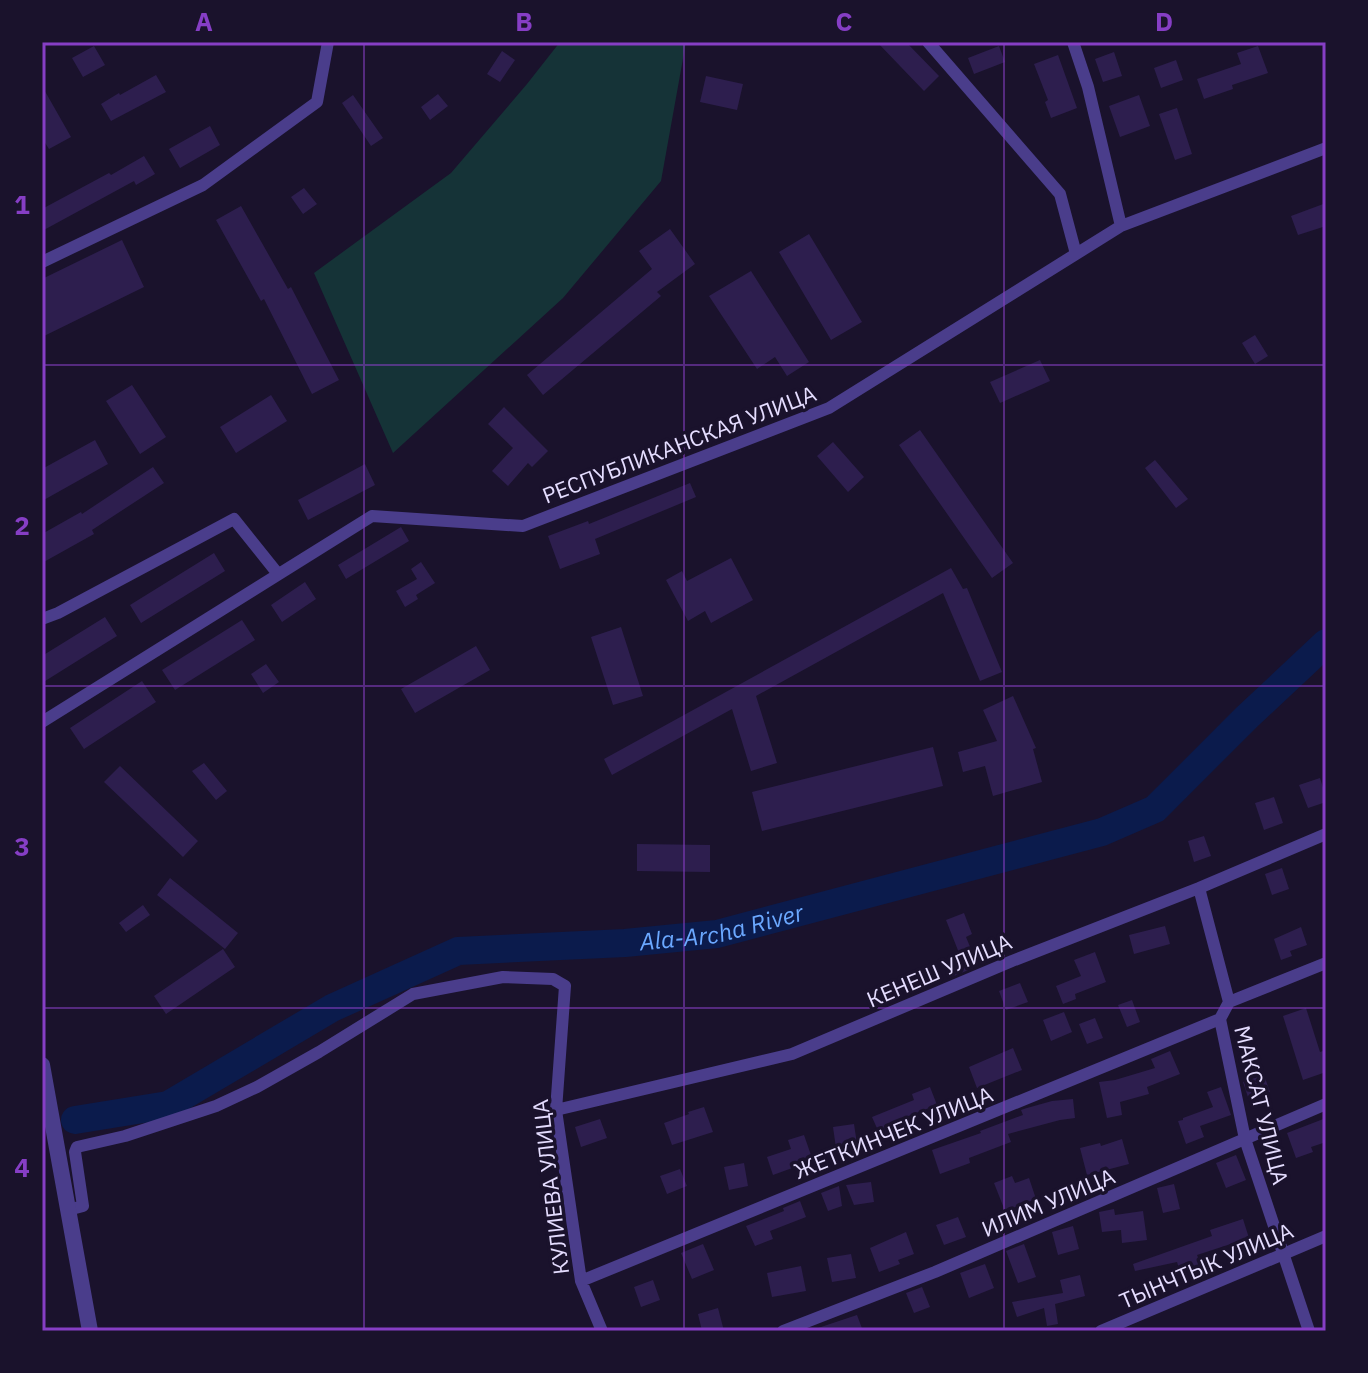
<svg xmlns="http://www.w3.org/2000/svg" width="1368" height="1373" font-family="'IBM Plex Sans',sans-serif">
  <style>
    .green { fill: #153337 }
    .lines { fill: none; stroke-linecap: round; stroke-linejoin: round }
    .river { stroke: #0b1b4c; stroke-width: 28 }
    .building { fill: #2d1e4e }
    .minor { stroke: #4a3d8b; stroke-width: 12 }
    .tertiary { stroke: #4a3d8b; stroke-width: 16 }
    .grid { fill: none; stroke: #863ec5; stroke-width: 2; stroke-opacity: 0.55 }
    .labels { text-anchor: middle; dominant-baseline: central; stroke-width: 7; stroke-linejoin: round; paint-order: stroke }
    .street-label { font-size: 22px; fill: #e5ddff; stroke: #1a122c }
    .water-label { font-size: 24px; font-style: italic; fill: #6ba8ff; stroke: #1a122c }
    .neatline { fill: none; stroke: #863ec5; stroke-width: 3 }
    .grid-label { font-size: 26px; text-anchor: middle; font-weight: bold; fill: #863ec5 }
  </style>
  <rect width="100%" height="100%" fill="#1a122c"/>
  <path class="green" d="M560,42H686L661,181L563,298L393,453L314,273L451,173L527,84Z"/>
  <g class="lines">
    <path class="river" id="s1" d="M75,1120L168,1105L332,1008L458,951L625,943L717,934L1102,832L1155,809L1247,717L1326,643"/>
  </g>
  <path class="building" d="M877,42H906L939,76L924,91Z
    M94,46L105,65L83,77L72,58Z
    M999,46L1005,62L974,74L968,58Z
    M1258,46L1268,73L1232,85L1233,89L1204,99L1197,79L1241,64L1237,53Z
    M502,51L515,60L500,82L487,74Z
    M1114,52L1122,76L1103,82L1095,59Z
    M1058,55L1077,108L1051,118L1045,102L1048,100L1034,64Z
    M1176,60L1183,80L1161,88L1154,68Z
    M156,75L166,92L111,121L101,104L119,93L120,95Z
    M706,76L743,84L737,110L700,102Z
    M42,86L71,137L49,149L42,138Z
    M438,94L448,106L430,120L421,107Z
    M353,95L383,138L371,146L342,103Z
    M1139,95L1150,126L1120,137L1109,106Z
    M1177,108L1192,154L1175,160L1159,114Z
    M210,126L220,145L180,168L169,149Z
    M144,156L155,174L136,185L134,181L42,231V209L109,173L111,175Z
    M304,188L317,204L303,214L291,197Z
    M1326,203V226L1298,235L1291,216Z
    M241,206L288,289L291,287L339,380L312,394L264,299L261,301L216,220Z
    M670,229L695,264L657,292L661,296L543,395L527,375L652,269L639,251Z
    M809,234L862,322L831,340L779,252Z
    M122,240L144,287L42,337V279Z
    M751,271L809,362L787,376L775,357L757,369L709,296Z
    M1255,335L1268,356L1255,364L1242,343Z
    M1040,360L1050,381L1000,403L990,382Z
    M132,385L166,437L140,454L106,401Z
    M271,395L287,421L236,453L220,427Z
    M504,407L548,451L532,467L528,463L508,486L492,471L513,448L488,424Z
    M920,430L1013,563L992,578L899,445Z
    M95,440L108,464L42,501V469Z
    M833,442L864,477L848,492L817,456Z
    M1155,460L1188,499L1176,508L1145,468Z
    M365,464L375,485L308,520L298,500Z
    M153,467L164,483L92,530L94,534L42,563V534L81,512L82,514Z
    M690,483L696,497L595,539L600,554L560,569L548,536L588,521L589,524Z
    M401,527L409,541L346,579L338,565Z
    M214,553L225,571L141,623L130,605Z
    M731,558L753,600L711,623L705,611L688,621L666,580L682,571L687,581Z
    M421,562L435,583L416,595L418,599L405,607L396,591L417,579L411,569Z
    M951,568L963,589L967,588L1002,672L980,681L943,593L756,696L777,763L751,771L732,709L612,775L604,759Z
    M305,582L316,599L282,622L271,605Z
    M105,617L117,636L42,683V656Z
    M242,620L255,640L175,690L162,670Z
    M621,627L643,696L613,705L591,637Z
    M476,646L490,670L415,713L401,689Z
    M266,664L279,682L263,693L251,674Z
    M142,681L156,702L84,749L70,728Z
    M1013,696L1036,748L1033,749L1042,782L993,796L985,766L963,772L958,752L997,741L983,710Z
    M933,747L943,786L762,831L752,792Z
    M204,763L227,791L216,800L192,771Z
    M120,766L198,841L183,857L104,782Z
    M1320,778L1326,797V802L1308,808L1299,785Z
    M1274,797L1283,823L1264,830L1255,803Z
    M1204,836L1211,856L1194,862L1188,841Z
    M637,844L710,845V872L637,871Z
    M1282,868L1289,889L1272,895L1265,874Z
    M170,878L238,933L225,949L157,895Z
    M143,905L150,915L126,932L119,923Z
    M964,913L972,934L966,937L978,966L949,978L944,965L961,958L946,920Z
    M1165,926L1170,944L1134,954L1129,935Z
    M1301,927L1307,945L1290,951L1292,956L1281,960L1274,939Z
    M223,949L235,967L166,1014L154,996Z
    M1095,952L1106,982L1075,994L1076,999L1063,1004L1056,986L1081,976L1074,960Z
    M1020,983L1028,1002L1006,1010L999,991Z
    M1132,1000L1140,1022L1127,1027L1118,1005Z
    M1306,1008L1320,1052L1326,1050V1072L1303,1080L1283,1016Z
    M1064,1012L1072,1032L1051,1041L1043,1020Z
    M1095,1018L1103,1038L1087,1044L1079,1024Z
    M1013,1048L1022,1070L977,1088L969,1067Z
    M1170,1051L1180,1074L1147,1087L1149,1094L1120,1102L1122,1115L1107,1118L1099,1082L1115,1080L1155,1068L1151,1059Z
    M1264,1075L1270,1092L1249,1100L1243,1082Z
    M930,1087L937,1105L898,1120L901,1127L880,1135L872,1117L914,1100L912,1094Z
    M1221,1087L1231,1115L1200,1126L1204,1137L1186,1144L1178,1121L1183,1120V1118L1213,1107L1207,1092Z
    M1073,1099L1075,1118L1060,1120L1008,1134L1011,1142L969,1158L970,1163L940,1174L932,1150L981,1133L980,1131L1023,1115L1021,1110L1027,1108L1052,1101Z
    M704,1107L713,1132L672,1145L664,1123L689,1114L688,1112Z
    M1326,1118V1142L1311,1147L1313,1152L1296,1158L1287,1133Z
    M600,1119L607,1138L581,1147L575,1127Z
    M854,1124L857,1144L836,1148L833,1127Z
    M804,1135L812,1158L794,1165L795,1167L773,1175L767,1157L791,1149L788,1140Z
    M1122,1139L1129,1164L1087,1175L1080,1148L1100,1143L1101,1146Z
    M1236,1155L1246,1180L1226,1188L1216,1163Z
    M744,1163L748,1186L729,1190L724,1167Z
    M680,1169L687,1186L667,1194L660,1176Z
    M1012,1176L1015,1183L1029,1178L1036,1199L1005,1211L994,1183Z
    M871,1182L874,1202L854,1205L846,1185Z
    M1174,1184L1180,1209L1163,1213L1157,1188Z
    M839,1186L842,1206L828,1211L821,1193Z
    M800,1201L806,1217L770,1231L773,1239L755,1246L746,1226L784,1211L783,1208Z
    M1114,1209L1115,1215L1143,1211L1147,1240L1122,1243L1121,1230L1102,1232L1099,1212Z
    M958,1217L966,1237L944,1245L936,1225Z
    M1243,1219L1249,1238L1197,1255L1201,1265L1180,1272L1177,1262L1135,1271L1133,1264L1212,1236L1210,1230Z
    M1073,1226L1079,1249L1058,1255L1052,1232Z
    M906,1232L914,1254L898,1260L900,1264L879,1272L870,1248Z
    M703,1244L714,1270L692,1279L681,1253Z
    M1024,1244L1036,1277L1018,1283L1006,1251Z
    M851,1254L856,1278L832,1282L827,1258Z
    M985,1264L994,1288L969,1298L960,1273Z
    M801,1266L806,1291L772,1297L767,1273Z
    M1080,1275L1085,1296L1055,1304L1058,1324L1047,1326L1044,1308L1017,1317L1012,1302L1063,1293L1060,1280Z
    M653,1280L660,1300L641,1307L634,1287Z
    M922,1287L930,1307L914,1313L906,1293Z
    M718,1308L724,1331H702L698,1314Z
    M857,1315L863,1331H816L815,1329Z"/>
  <g class="lines">
    <path class="minor" d="M928,42L1060,194L1076,254
      M1073,42L1088,87L1121,226
      M42,262L203,185L317,102L328,42
      M42,619L58,613L234,519L278,574
      M42,722L372,516L523,526L829,408L1121,226L1326,148
      M1199,888L1229,1002L1220,1019L1245,1139L1309,1331
      M1229,1002L1326,963
      M556,1110L792,1054L1012,961L1199,888L1326,834
      M68,1210L83,1206L75,1152L77,1147L125,1136L216,1106L257,1087L319,1052L413,994L503,977L553,979L565,986L556,1110L581,1281L602,1331
      M581,1281L1220,1019
      M783,1331L935,1272L1326,1104
      M1101,1331L1326,1236"/>
    <path class="tertiary" d="M42,1065L90,1331"/>
  </g>
  <path class="grid" d="M364,42V1331M684,42V1331M1004,42V1331M42,365H1326M42,686H1326M42,1008H1326"/>
  <g class="labels">
    <g class="street-label">
      <text transform="translate(679 444) rotate(-21)">РЕСПУБЛИКАНСКАЯ УЛИЦА</text>
      <text transform="translate(939 970) rotate(-23)">КЕНЕШ УЛИЦА</text>
      <text transform="translate(1262 1105) rotate(76)">МАКСАТ УЛИЦА</text>
      <text transform="translate(893 1132) rotate(-22)">ЖЕТКИНЧЕК УЛИЦА</text>
      <text transform="translate(550 1187) rotate(-97)">КУЛИЕВА УЛИЦА</text>
      <text transform="translate(1048 1202) rotate(-23)">ИЛИМ УЛИЦА</text>
      <text transform="translate(1206 1265) rotate(-23)">ТЫНЧТЫК УЛИЦА</text>
    </g>
    <g class="water-label">
      <text stroke="none"><textPath href="#s1" startOffset="688">Ala-Archa River</textPath></text>
    </g>
  </g>
  <rect width="1368" height="1373" fill="none" stroke="#1a122c" stroke-width="88"/>
  <rect x="44" y="44" width="1280" height="1285" class="neatline"/>
  <g class="grid-label">
    <text x="204" y="31">A</text>
    <text x="524" y="31">B</text>
    <text x="844" y="31">C</text>
    <text x="1164" y="31">D</text>
    <text x="22" y="214">1</text>
    <text x="22" y="535">2</text>
    <text x="22" y="856">3</text>
    <text x="22" y="1177">4</text>
  </g>
</svg>
